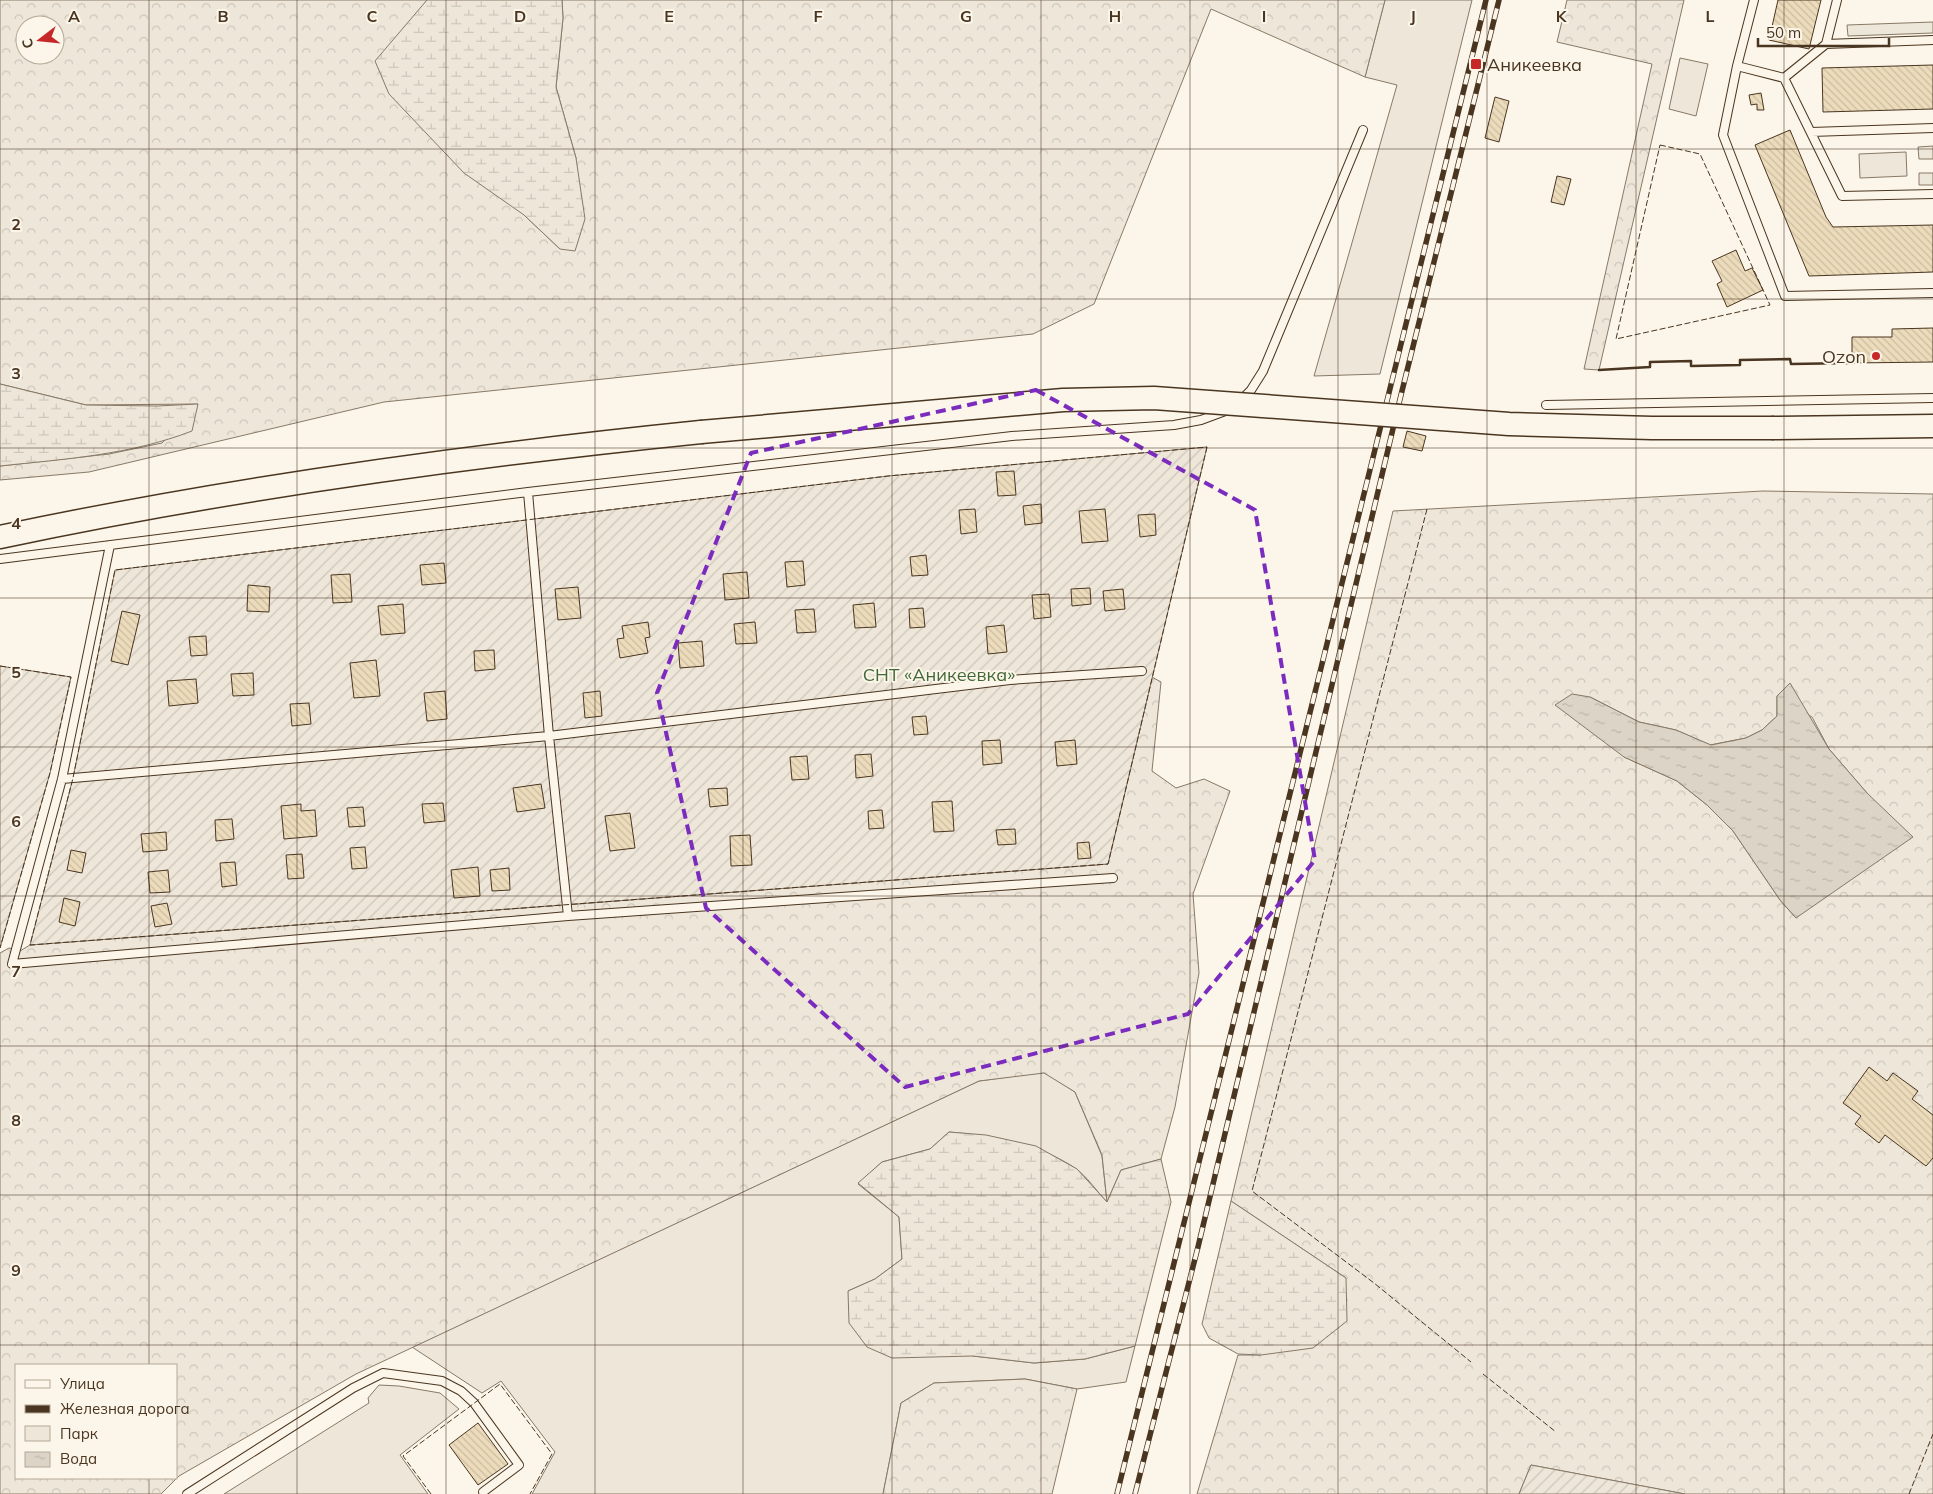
<svg xmlns="http://www.w3.org/2000/svg" width="1933" height="1494" font-family="Mulish,sans-serif">
  <style>
    .green { fill: #ede6d9; stroke: #887966 }
    .forest { fill: url(#forest-crowns); stroke: #887966; fill-rule: evenodd }
    .wetland { fill: url(#wetland-marsh); stroke: #887966 }
    .garden { fill: url(#garden-furrows); stroke: #887966 }
    .parking { fill: #ede7d9; stroke: #887966 }
    .water { fill: url(#water-ripples); stroke: #887966 }
    .building { fill: url(#building-back-hatch); stroke: #4a3520 }
    .lines { fill: none; stroke-linecap: round; stroke-linejoin: round }
    .lane-casing { stroke: #4a3520; stroke-width: 10 }
    .secondary-casing { stroke: #4a3520; stroke-width: 25 }
    .lane { stroke: #fbf6e9; stroke-width: 8 }
    .secondary { stroke: #fbf6e9; stroke-width: 22 }
    .rail-casing { stroke: #4a3520; stroke-width: 5.5 }
    .rail { stroke: #fbf6e9; stroke-width: 4; stroke-dasharray: 11; stroke-linecap: butt }
    .secondary-bridge-casing { stroke: #4a3520; stroke-width: 25; stroke-linecap: butt }
    .secondary-bridge { stroke: #fbf6e9; stroke-width: 22 }
    .fence { stroke: #4a3520; stroke-width: 1; stroke-dasharray: 6 2.5; stroke-linecap: butt }
    .wall { stroke: #4a3520; stroke-width: 2.5 }
    .marked { fill: none; stroke: #7b2cbf; stroke-width: 4; stroke-dasharray: 10 6; stroke-linejoin: round }
    .grid { fill: none; stroke: #4a3520; stroke-width: 1; stroke-opacity: 0.55 }
    .poi-dot { fill: #c62828; stroke: #fbf6e9; stroke-width: 2 }
    .labels { text-anchor: middle; dominant-baseline: central; stroke-width: 4; stroke-linejoin: round; paint-order: stroke }
    .poi-label { font-size: 18px; fill: #4a3520; stroke: #fbf6e9; text-anchor: start }
    .park-label { font-size: 18px; fill: #436837; stroke: #fbf6e9 }
    .grid-label { font-size: 16px; text-anchor: middle; font-weight: bold; fill: #4a3520; stroke: #fbf6e9; stroke-width: 4; stroke-linejoin: round; paint-order: stroke }
  </style>
  <defs>
    <pattern id="forest-crowns" width="20" height="18" patternUnits="userSpaceOnUse" patternTransform="scale(1.25)"><rect width="20" height="18" fill="#ede6d9"/><path d="M2 6a3 3 0 1 1 6 0M12 15a3 3 0 1 1 6 0" fill="none" stroke="#cdc6ba"/></pattern>
    <pattern id="wetland-marsh" width="20" height="14" patternUnits="userSpaceOnUse" patternTransform="scale(1.25)"><rect width="20" height="14" fill="#ede6d9"/><path d="M1 5h8M5 5V1M11 12h8M15 12V8" fill="none" stroke="#cdc6ba"/></pattern>
    <pattern id="garden-furrows" width="10" height="10" patternUnits="userSpaceOnUse" patternTransform="scale(1.25)"><rect width="10" height="10" fill="#ede6d9"/><path d="M-1 1l2-2M0 10L10 0M9 11l2-2" fill="none" stroke="#cdc6ba"/></pattern>
    <pattern id="water-ripples" width="26" height="14" patternUnits="userSpaceOnUse" patternTransform="scale(1.25)"><rect width="26" height="14" fill="#dcd4c6"/><path d="M2 4q2-2 4 0t4 0M15 11q2-2 4 0t4 0" fill="none" stroke="#beb7aa"/></pattern>
    <pattern id="building-back-hatch" width="6" height="6" patternUnits="userSpaceOnUse" patternTransform="scale(1.25)"><rect width="6" height="6" fill="#ecdcbc"/><path d="M-1 5l2 2M0 0l6 6M5-1l2 2" fill="none" stroke="#ccbda1"/></pattern>
  </defs>
  <rect width="100%" height="100%" fill="#fbf6e9"/>
  <path class="green" d="M1385,0H1472L1380,374L1314,376L1397,85L1365,77Z
    M1680,58L1708,64L1696,116L1669,109Z
    M1906,152L1907,176L1860,178L1859,154Z
    M1044,1072L1075,1092L1102,1156L1107,1202C1097,1192 1087,1176 1075,1168C1037,1143 994,1136 949,1132L930,1149L882,1162L858,1184L899,1217L902,1259L875,1279L848,1291L973,1356L1034,1363L1085,1359L1135,1346L1126,1382L1077,1389L1025,1379L934,1383L901,1403L883,1494H532L555,1452L501,1381L482,1393L412,1347L979,1081Z
    M379,1385L399,1386L440,1393L459,1409L400,1455L428,1494H224L369,1403L368,1398Z"/>
  <path class="forest" d="M0,0H427L421,9L524,215L560,249L576,158L556,87L563,18L562,0H1385L1365,77L1211,9L1094,304L1033,334L384,402L89,472L0,480V466L109,454L162,443L198,404L86,405L0,384ZM25,25H55V55H25Z
    M1567,0H1684L1599,370L1584,369L1652,64L1557,42Z
    M1763,491L1933,494V1494H1685L1531,1465L1519,1494H1197L1238,1355H1261L1346,1278L1231,1201L1393,511ZM1777,696L1812,717L1829,749L1867,793L1796,918L1780,900L1733,831L1707,805L1677,781L1624,757L1590,697L1639,722L1676,730L1710,745L1746,738L1762,730L1777,716Z
    M1152,677L1161,682L1152,771L1176,788L1204,779L1230,791L1193,894L1199,973L1175,1107L1161,1159L1121,1170L1107,1202L1102,1155L1075,1092L1044,1073L979,1081L356,1374L179,1476L161,1494H0V953L9,948L20,951L30,945L1108,864ZM16,1365H176V1478H16Z
    M1025,1379L1077,1389L1052,1494H883L901,1403L934,1383Z"/>
  <path class="wetland" d="M427,0H562L563,18L556,87L576,158L585,219L575,251L560,249L524,215L464,173L389,94L375,61Z
    M0,384L86,405L157,406L198,404L192,431C130,455 65,459 0,466Z
    M949,1132L986,1135L1036,1146L1077,1169L1107,1202L1121,1170L1161,1159L1171,1202L1135,1346L1085,1359L1034,1363L973,1356L892,1358L867,1347L849,1323L848,1291L875,1279L902,1259L899,1217L858,1183L882,1162L930,1149Z
    M1231,1201L1346,1278L1347,1321L1313,1348L1261,1355L1238,1354L1209,1338L1202,1324Z"/>
  <path class="garden" d="M1207,447L1108,864L30,945L73,778L115,570L888,476Z
    M0,666L71,677L50,773L0,948Z
    M1531,1465L1685,1494H1519Z"/>
  <path class="parking" d="M1933,22V33L1848,36L1847,25Z
    M1933,146V159H1919L1918,147Z
    M1919,173H1933V185H1919Z"/>
  <path class="water" d="M1790,683L1829,749L1867,793L1913,837L1796,918L1780,900L1733,831L1707,805L1677,781L1624,757L1555,705L1572,694L1590,697L1639,722L1676,730L1711,745L1746,738L1762,730L1777,716V696Z"/>
  <path class="building" d="M1778,0H1821L1809,49L1769,40Z
    M1933,65V109L1823,112L1822,68Z
    M1761,93L1764,110H1757V104L1751,105L1749,95Z
    M1495,97L1509,101L1499,142L1485,138Z
    M1790,130L1826,217L1833,227L1933,225V272L1809,276L1755,145Z
    M1557,176L1571,179L1564,205L1551,202Z
    M1736,250L1745,271L1752,268L1763,290L1727,307L1717,284L1722,281L1712,261Z
    M1933,328V362L1852,363V337H1892V329Z
    M1407,431L1426,436L1422,451L1403,447Z
    M1014,471L1016,495L998,496L996,472Z
    M1041,504L1042,523L1025,525L1023,506Z
    M975,509L977,532L961,534L959,510Z
    M1105,509L1108,541L1082,543L1079,511Z
    M1155,514L1156,535L1140,537L1138,515Z
    M926,555L928,575L912,576L910,557Z
    M803,561L805,585L787,587L785,562Z
    M444,563L446,583L422,585L420,565Z
    M747,572L749,598L725,600L723,574Z
    M350,574L352,602L333,603L331,575Z
    M248,585L270,587L269,612L247,611Z
    M578,587L581,618L558,620L555,589Z
    M1090,588L1091,604L1072,606L1071,589Z
    M1123,589L1125,609L1105,611L1103,591Z
    M1049,594L1051,617L1034,619L1032,595Z
    M874,603L876,627L855,628L853,605Z
    M403,604L405,633L381,635L378,606Z
    M923,608L925,627L910,628L909,609Z
    M814,609L816,632L797,633L795,610Z
    M122,611L140,615L128,665L111,661Z
    M648,622L650,637L645,638L648,653L620,658L617,639L624,638L622,626Z
    M755,622L757,643L736,644L734,624Z
    M1004,625L1007,652L988,654L986,627Z
    M206,636L207,655L191,656L189,637Z
    M702,641L704,666L680,668L678,643Z
    M494,650L495,669L475,671L474,651Z
    M376,660L380,696L354,698L350,663Z
    M253,673L254,695L233,696L231,674Z
    M196,679L198,703L169,706L167,681Z
    M445,691L447,719L427,721L424,693Z
    M600,691L602,716L585,718L583,693Z
    M309,703L311,724L292,726L290,704Z
    M926,716L928,734L914,735L912,717Z
    M1000,740L1002,763L983,765L982,741Z
    M1075,740L1077,764L1057,766L1055,742Z
    M871,754L873,776L856,778L855,755Z
    M807,756L809,779L792,780L790,757Z
    M541,784L545,808L517,812L513,788Z
    M727,788L728,805L710,807L708,789Z
    M952,801L954,831L934,832L932,802Z
    M443,803L445,821L424,823L422,804Z
    M301,804V811L315,810L317,836L284,839L281,806Z
    M363,807L365,826L349,827L347,808Z
    M882,810L884,828L869,829L868,811Z
    M630,813L635,848L610,851L605,816Z
    M232,819L234,839L216,841L215,820Z
    M1015,829L1016,844L998,845L996,830Z
    M166,832L167,850L143,852L141,834Z
    M750,835L752,865L731,866L730,836Z
    M1089,842L1091,858L1078,859L1077,843Z
    M365,847L367,868L352,869L350,848Z
    M71,850L86,853L82,873L67,870Z
    M302,854L304,878L288,879L286,855Z
    M235,862L237,885L222,887L220,863Z
    M478,867L480,896L454,898L451,870Z
    M509,868L510,890L492,891L490,870Z
    M168,870L170,892L150,893L148,872Z
    M64,898L80,902L75,926L59,922Z
    M167,903L172,924L155,927L151,906Z
    M1869,1067L1887,1081L1893,1073L1918,1091L1912,1099L1933,1115V1158L1926,1166L1885,1135L1879,1143L1855,1124L1861,1116L1843,1103Z
    M478,1423L508,1464L478,1485L449,1445Z"/>
  <g class="lines">
    <defs>
      <path id="lane" d="M1754,0L1737,66L1784,78L1826,44
        M1837,0L1826,44L1933,40
        M1737,66L1723,135L1785,296L1933,293
        M1784,78L1842,196L1933,194
        M1811,132L1933,128
        M1241,400L1251,390L1263,371L1363,130
        M1546,405L1933,398
        M528,492L549,736L568,916
        M110,545L62,779L12,964L568,916L1113,878
        M0,559L528,492L1012,436L1174,425L1201,420L1228,410
        M62,779L549,736L1010,680L1142,671
        M187,1494L353,1388L383,1373L442,1381L461,1391L474,1403L519,1465L483,1492"/>
      <path id="secondary" d="M1774,428L1933,426
        M0,537C231,488 465,456 701,432"/>
    </defs>
    <use href="#lane" class="lane-casing"/>
    <use href="#secondary" class="secondary-casing"/>
    <use href="#lane" class="lane"/>
    <use href="#secondary" class="secondary"/>
    <defs>
      <path id="rail" d="M1117,1494L1486,0
        M1135,1494L1198,1247L1401,395L1499,0"/>
    </defs>
    <use href="#rail" class="rail-casing"/>
    <use href="#rail" class="rail"/>
    <defs>
      <path id="secondary-bridge" d="M701,432L1063,400L1154,398L1509,424L1652,428H1774"/>
    </defs>
    <use href="#secondary-bridge" class="secondary-bridge-casing"/>
    <use href="#secondary-bridge" class="secondary-bridge"/>
    <path class="fence" d="M1660,145L1700,154L1770,305L1616,339Z
      M1207,447L1108,864L30,945L73,778L115,570L888,476Z
      M1427,509L1252,1191L1374,1283L1471,1362
      M0,666L71,677L50,773L0,948
      M1483,1374L1556,1432
      M431,1494L403,1456L500,1384L552,1454L530,1494
      M1909,1494L1933,1434"/>
    <path class="wall" d="M1599,370L1650,367V362L1691,361V366L1740,365V360L1790,359L1791,364L1852,363"/>
  </g>
  <path class="marked" d="M1036,390L1255,510L1315,860L1188,1014L905,1087L706,908L657,693L751,453Z"/>
  <path class="grid" d="M149,0V1365M297,0V1494M446,0V1494M595,0V1494M743,0V1494M892,0V1494M1041,0V1494M1190,0V1494M1338,0V1494M1487,0V1494M1636,0V1494M1784,0V1494M0,149H1933M0,299H1933M0,448H1933M0,598H1933M0,747H1933M0,896H1933M0,1046H1933M0,1195H1933M0,1345H1933M149,1478V1494"/>
  <g class="poi-dot">
    <rect x="1470" y="58" width="12" height="12" rx="2.5"/>
    <circle cx="1876" cy="356" r="5"/>
  </g>
  <g class="labels">
    <g class="poi-label">
      <text x="1487" y="64">Аникеевка</text>
      <text x="1866" y="356" text-anchor="end">Ozon</text>
    </g>
    <g class="park-label">
      <text x="939" y="674">СНТ «Аникеевка»</text>
    </g>
  </g>
  <g class="grid-label">
    <text x="74" y="22">A</text>
    <text x="223" y="22">B</text>
    <text x="372" y="22">C</text>
    <text x="520" y="22">D</text>
    <text x="669" y="22">E</text>
    <text x="818" y="22">F</text>
    <text x="966" y="22">G</text>
    <text x="1115" y="22">H</text>
    <text x="1264" y="22">I</text>
    <text x="1413" y="22">J</text>
    <text x="1561" y="22">K</text>
    <text x="1710" y="22">L</text>
    <text x="16" y="230">2</text>
    <text x="16" y="379">3</text>
    <text x="16" y="529">4</text>
    <text x="16" y="678">5</text>
    <text x="16" y="827">6</text>
    <text x="16" y="977">7</text>
    <text x="16" y="1126">8</text>
    <text x="16" y="1276">9</text>
  </g>
  <rect x="15" y="1364" width="162" height="115" fill="#fbf6e9" stroke="#b4a999"/>
  <rect x="25" y="1380" width="25" height="8" fill="#fbf6e9" stroke="#b4a999"/>
  <text x="60" y="1389" font-size="15" fill="#4a3520">Улица</text>
  <rect x="25" y="1405" width="25" height="8" fill="#4a3520" stroke="#b4a999"/>
  <text x="60" y="1414" font-size="15" fill="#4a3520">Железная дорога</text>
  <rect x="25" y="1426" width="25" height="15" fill="#ede6d9" stroke="#b4a999"/>
  <text x="60" y="1439" font-size="15" fill="#4a3520">Парк</text>
  <rect x="25" y="1452" width="25" height="15" fill="url(#water-ripples)" stroke="#b4a999"/>
  <text x="60" y="1464" font-size="15" fill="#4a3520">Вода</text>
  <g transform="translate(40 40) rotate(254)"><circle r="24" fill="#fbf6e9" stroke="#b4a999"/>
  <path d="M0-4L9 19L0 12L-9 19Z" fill="#c62828"/>
  <text y="-8" font-size="14" font-weight="bold" text-anchor="middle" fill="#4a3520">С</text>
  </g>
  <path d="M1758 38v8h131v-8" fill="none" stroke="#4a3520" stroke-width="2.5"/>
  <text x="1766" y="38" font-size="15" fill="#4a3520" stroke="#fbf6e9" stroke-width="4" paint-order="stroke">50 m</text>
</svg>
